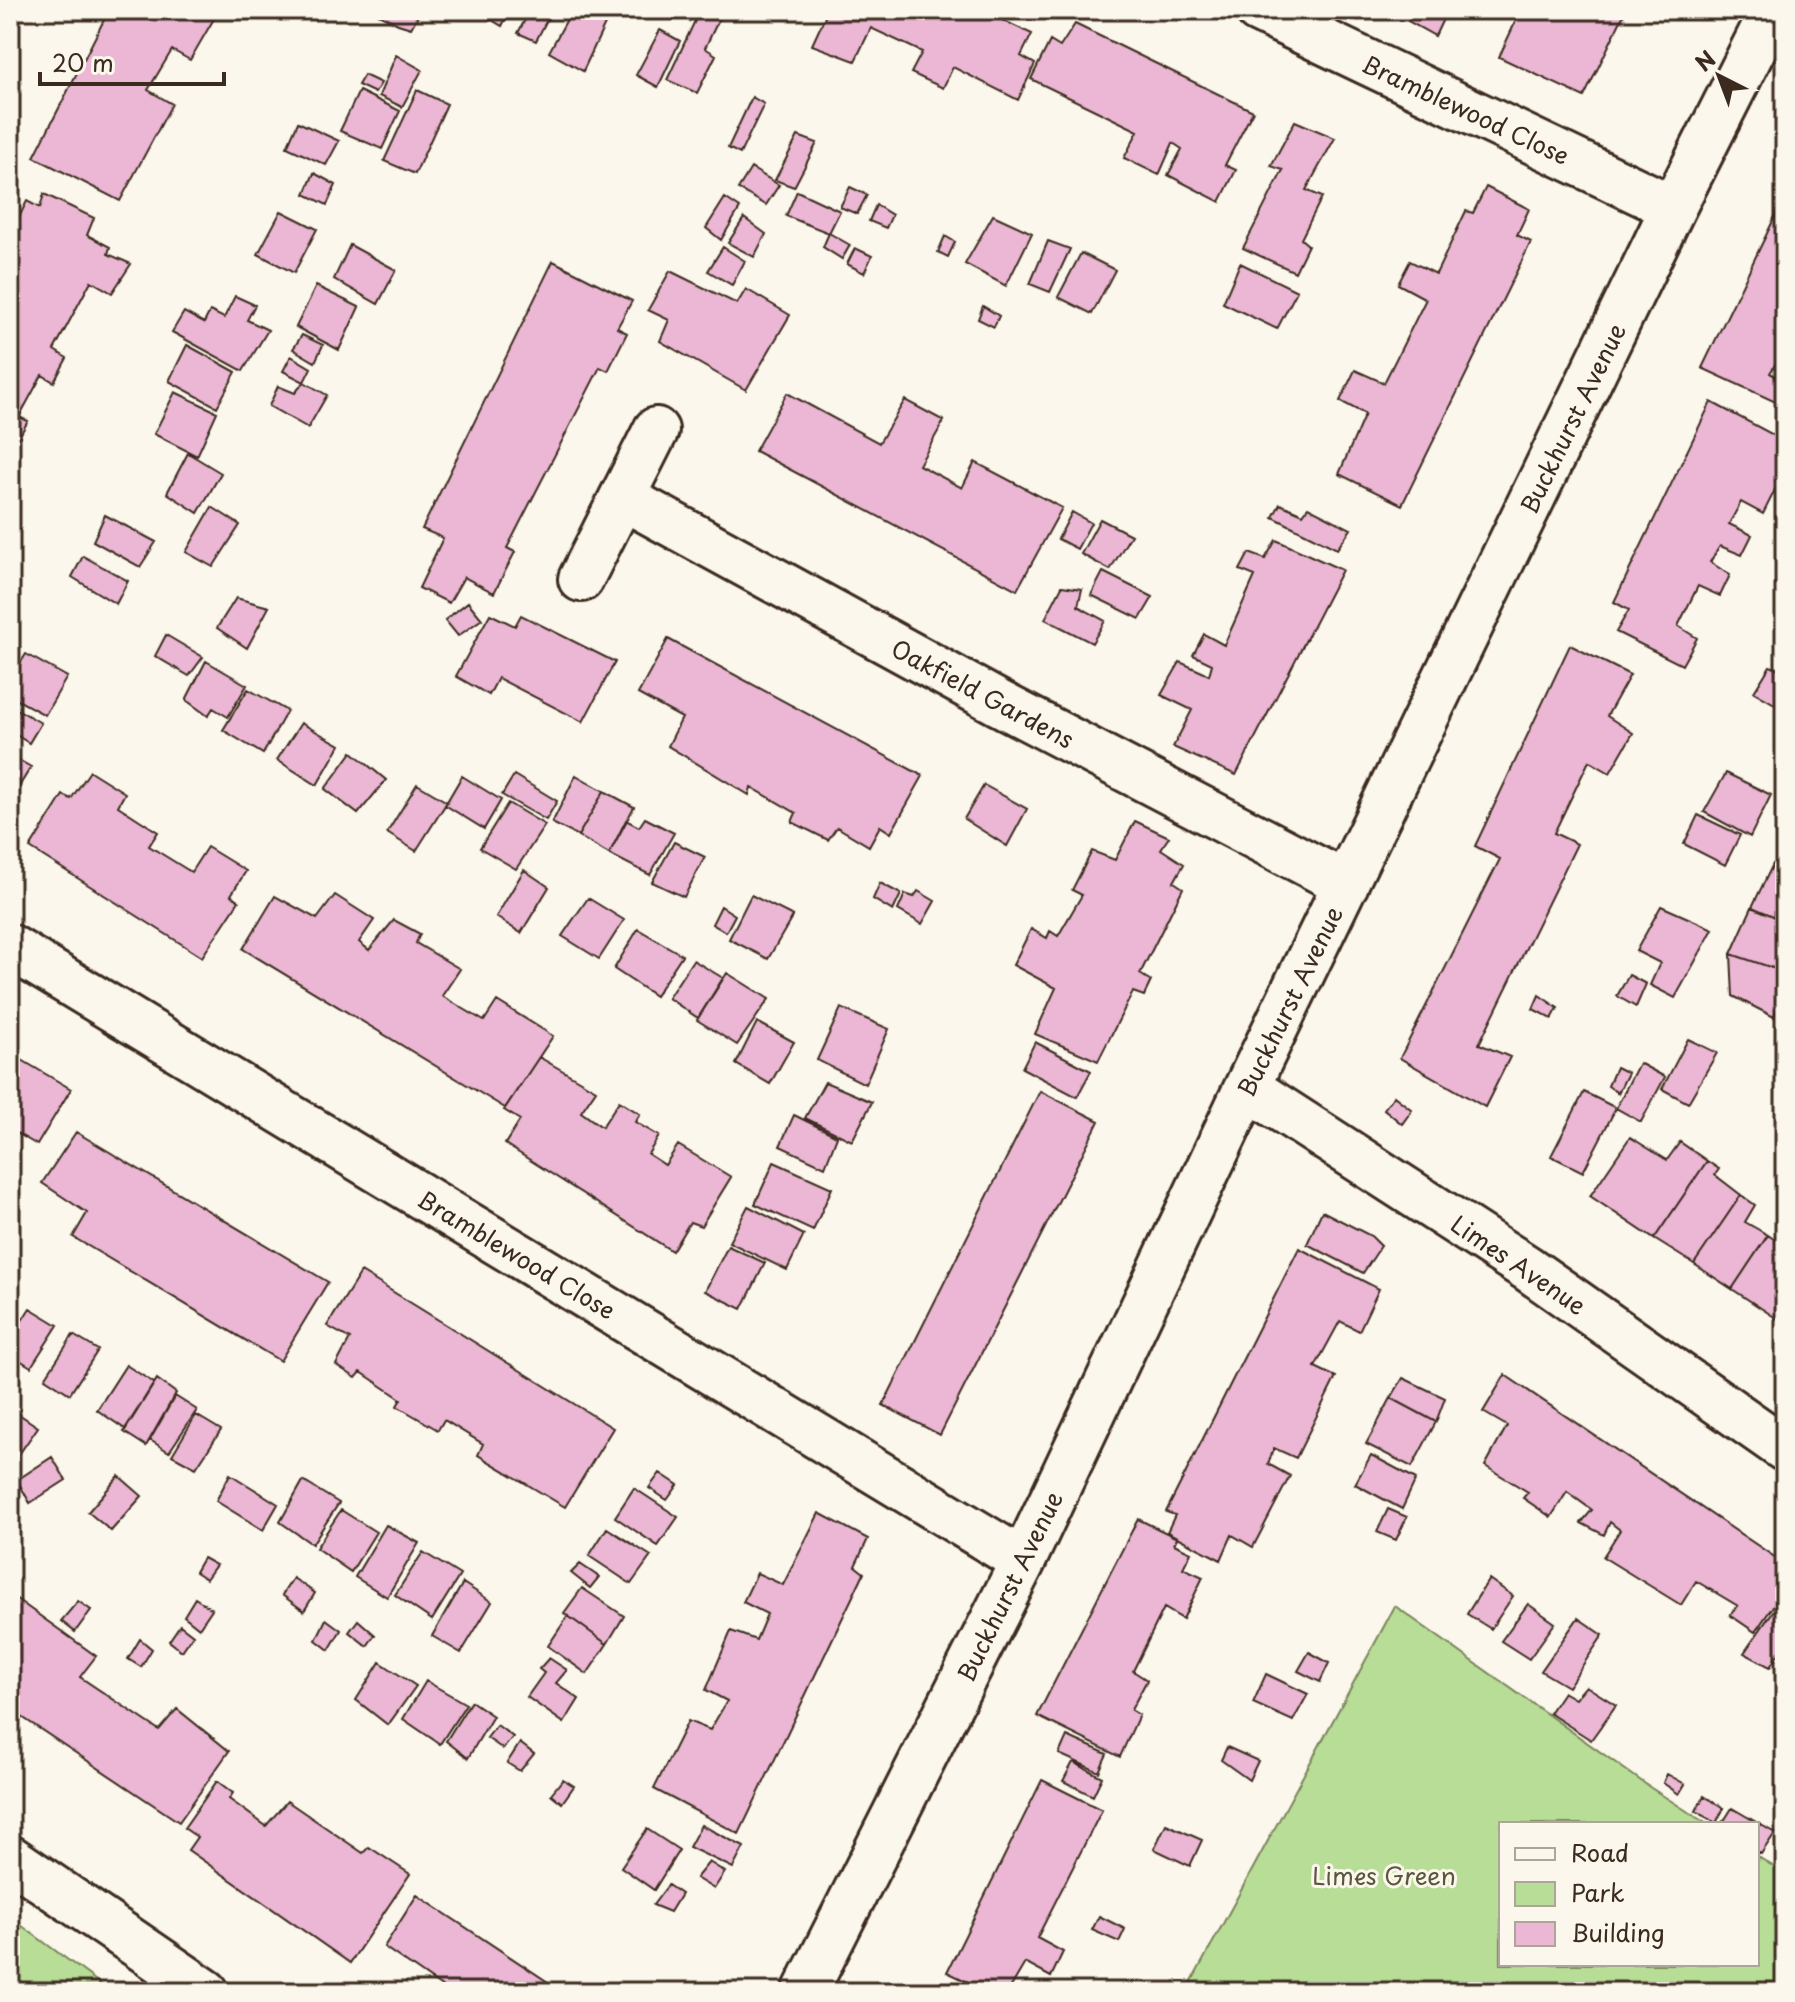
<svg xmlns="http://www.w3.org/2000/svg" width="1795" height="2002" font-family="'Playpen Sans',sans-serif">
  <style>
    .green { fill: #b8dd97; stroke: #7a845a; stroke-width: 2 }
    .building { fill: #ebb7d4; stroke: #3b2a1e; stroke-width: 2 }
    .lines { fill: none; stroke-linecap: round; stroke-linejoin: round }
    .street-casing { stroke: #3b2a1e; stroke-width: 50 }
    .secondary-casing { stroke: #3b2a1e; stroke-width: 50 }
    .street { stroke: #fbf7ec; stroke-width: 44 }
    .secondary { stroke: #fbf7ec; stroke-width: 44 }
    .labels { text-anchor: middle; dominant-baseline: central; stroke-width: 6; stroke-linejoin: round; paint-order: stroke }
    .street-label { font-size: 24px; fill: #3b2a1e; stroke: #fbf7ec }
    .park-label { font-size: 24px; fill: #5a573c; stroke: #fbf7ec }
  </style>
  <rect width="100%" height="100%" fill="#fbf7ec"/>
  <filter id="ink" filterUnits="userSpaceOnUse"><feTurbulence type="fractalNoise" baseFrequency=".0125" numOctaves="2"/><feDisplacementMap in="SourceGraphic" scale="16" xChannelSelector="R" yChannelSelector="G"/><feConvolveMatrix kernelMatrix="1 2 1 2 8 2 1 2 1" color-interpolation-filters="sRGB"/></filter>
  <g filter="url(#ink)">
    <path class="green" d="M1395,1606L1651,1788L1707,1824H1501V1964H1757V1856L1785,1874V1992H1186Z
      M10,1917L111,1992H10Z"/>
    <path class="building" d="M109,10H219L190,60L172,50L148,90L172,104L120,201L34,157Z
      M371,10H421L411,28L398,24Z
      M475,10H510L502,26Z
      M530,10H552L536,41L518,33Z
      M572,10H580L606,22L583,71L549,52Z
      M677,10H695L689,21L676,12Z
      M700,10L719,19L705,48L716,55L697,93L667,80Z
      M828,10H981L1032,34L1021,56L1035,64L1018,100L953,67L943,88L911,73L922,52L871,28L855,61L812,45Z
      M1412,10H1431L1444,17L1435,36L1408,21Z
      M1521,10H1626L1584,97L1499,57Z
      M1075,24L1253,111L1225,165L1236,170L1220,202L1168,175L1182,149L1173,143L1159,175L1124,158L1138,131L1031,79L1050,41L1060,47Z
      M660,30L680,41L658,87L636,75Z
      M396,55L422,70L402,107L379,96Z
      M364,75L381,83L375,93L358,85Z
      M417,90L447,104L415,174L384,161Z
      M359,91L400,111L382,149L340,131Z
      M752,97L764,104L740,154L728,148Z
      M1295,121L1335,138L1306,190L1322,197L1301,239L1308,245L1295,272L1243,248L1283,170L1271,166Z
      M298,122L339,141L326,165L287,147Z
      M798,136L817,143L794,187L775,180Z
      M751,168L779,185L766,205L738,189Z
      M314,173L336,185L327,205L305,194Z
      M850,187L867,195L857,214L840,207Z
      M1486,187L1529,209L1517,235L1531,242L1402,505L1339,474L1365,414L1340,401L1355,370L1384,383L1426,299L1398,284L1410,261L1436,274L1466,211L1473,213Z
      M797,191L840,211L829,233L786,216Z
      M44,194L94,218L87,235L110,247L108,254L131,264L112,293L91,281L54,350L67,358L54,382L42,375L19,417L28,421L10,453V235L27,201L40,208Z
      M1785,196V348L1770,373L1785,381V395L1780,404L1702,368Z
      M725,198L740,208L721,240L706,228Z
      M876,205L892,215L886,228L869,221Z
      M281,211L317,229L294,273L258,254Z
      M993,215L1032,233L1006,286L965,264Z
      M744,218L766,234L754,257L728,243Z
      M829,233L850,245L842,259L823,247Z
      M945,236L955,242L948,257L938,252Z
      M1048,241L1070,249L1050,292L1030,284Z
      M350,245L396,270L378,304L334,279Z
      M723,247L745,261L732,285L708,271Z
      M855,248L872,256L864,273L847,264Z
      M1081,253L1115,270L1092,314L1058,297Z
      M553,261L632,301L617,328L627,333L608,371L600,367L507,548L515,552L494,593L464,577L449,603L419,588L443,538L422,529Z
      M1240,263L1297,291L1277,329L1223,303Z
      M670,271L737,304L746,289L790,315L746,390L660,341L669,320L648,310Z
      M316,286L359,307L339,350L296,327Z
      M235,296L255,305L247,320L268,330L243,371L172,332L184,312L204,323L210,311L224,318Z
      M983,306L999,316L994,327L978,319Z
      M302,335L323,345L315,362L293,349Z
      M187,345L236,372L217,407L169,381Z
      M291,356L311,368L304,382L283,371Z
      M304,382L327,395L308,428L269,406L278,386L295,393Z
      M175,392L217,412L197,456L154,434Z
      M787,393L879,443L905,400L944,421L919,465L962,488L975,462L1062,508L1017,590L755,451Z
      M1711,402L1785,441V470L1763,514L1741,502L1729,524L1752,535L1742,555L1720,546L1710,562L1730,575L1720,596L1698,586L1678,626L1697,638L1682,665L1616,632L1629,610L1614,602Z
      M188,453L221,473L198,513L167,493Z
      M1280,504L1303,514L1308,507L1351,529L1337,549L1273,517Z
      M212,507L240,525L213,567L186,552Z
      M1072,512L1091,523L1077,549L1058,539Z
      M105,515L156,542L140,567L93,541Z
      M1100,519L1131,535L1110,570L1081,554Z
      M1276,540L1342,570L1236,775L1173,747L1192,710L1161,695L1180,662L1209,675L1212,664L1193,655L1204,634L1224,645L1255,576L1240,570L1249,553L1265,559Z
      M83,556L128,581L116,604L72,577Z
      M1103,572L1153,597L1140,619L1091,595Z
      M1062,586L1082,589L1078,606L1105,621L1092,643L1045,619Z
      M236,598L269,607L247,648L217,628Z
      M468,602L482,619L458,636L445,620Z
      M490,614L515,626L521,615L615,662L583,722L498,678L489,695L456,676Z
      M166,635L203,657L189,676L155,656Z
      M668,639L923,776L891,833L880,826L869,846L837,827L828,840L792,822L796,813L751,787L749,795L668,746L682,718L638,694Z
      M1570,645L1630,675L1607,716L1633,733L1610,773L1589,761L1554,833L1577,844L1479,1044L1510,1057L1485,1107L1400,1058L1500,859L1475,846Z
      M26,654L67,677L45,715L10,696V680Z
      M206,661L247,685L228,717L213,708L208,716L186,700Z
      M1770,666L1785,671V710L1754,692Z
      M248,689L287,711L263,754L223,730Z
      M10,705L41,723L29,743L10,731Z
      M301,723L340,745L317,785L277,760Z
      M352,752L386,780L358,814L325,789Z
      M10,755L31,767L10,801Z
      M90,771L125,793L118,806L158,832L149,846L191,872L207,847L246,871L231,895L239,901L202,957L30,848L63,795L71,799Z
      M1726,773L1771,795L1750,837L1704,812Z
      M514,775L557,801L546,820L502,795Z
      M576,775L604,791L578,836L552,823Z
      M462,776L501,800L484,829L445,805Z
      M417,784L447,802L416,851L387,833Z
      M984,785L1027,809L1007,846L964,819Z
      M604,791L634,807L609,854L578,836Z
      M508,803L545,825L516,869L480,848Z
      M1698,815L1740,835L1725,865L1684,844Z
      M645,818L674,833L650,875L609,854L626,820L639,827Z
      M1135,821L1169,837L1161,849L1184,864L1174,882L1183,888L1140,974L1151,981L1144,996L1133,992L1098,1061L1035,1034L1056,988L1013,965L1031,929L1047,938L1050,931L1058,936L1082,895L1072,890L1092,851L1115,860Z
      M674,842L705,857L684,897L652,882Z
      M1773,864L1785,869V921L1752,907Z
      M524,870L549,887L521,933L496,917Z
      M880,883L901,894L893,911L873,899Z
      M918,891L935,901L922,924L898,910L905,894L914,897Z
      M335,895L374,920L359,942L369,950L394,920L420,934L416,943L460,969L442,996L484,1021L497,1001L553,1036L505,1108L243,949L275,896L317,919Z
      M751,895L793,916L768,959L729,939Z
      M588,898L624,920L599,959L562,936Z
      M721,906L735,915L726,932L712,924Z
      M1661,906L1713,929L1675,998L1650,985L1660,963L1636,951Z
      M1752,907L1785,921V972L1731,954Z
      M638,929L682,955L655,996L614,969Z
      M1731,954L1785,972V987L1774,1017L1733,996Z
      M693,960L723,978L698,1018L668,998Z
      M727,973L769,999L737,1045L697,1020Z
      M1629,975L1646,984L1636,1007L1617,996Z
      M1539,995L1558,1008L1552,1019L1533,1009Z
      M841,1008L889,1029L865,1084L817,1060Z
      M757,1022L794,1042L770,1084L736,1064Z
      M1688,1039L1717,1053L1688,1103L1662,1089Z
      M1035,1042L1091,1071L1077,1097L1022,1068Z
      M10,1053L71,1089L37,1145L10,1129Z
      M539,1057L596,1090L581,1112L602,1127L619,1101L640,1114L635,1122L659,1136L648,1154L665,1165L678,1145L731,1177L701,1226L690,1222L672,1251L505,1144L520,1120L504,1110Z
      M1639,1063L1665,1077L1641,1122L1616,1108Z
      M1616,1067L1628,1073L1618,1093L1608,1086Z
      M825,1082L872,1102L852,1141L805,1118Z
      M1040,1091L1099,1121L940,1435L883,1405Z
      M1584,1092L1616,1108L1583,1172L1551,1156Z
      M1394,1096L1412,1110L1402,1124L1384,1109Z
      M794,1115L837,1136L825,1167L780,1146Z
      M76,1132L328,1282L280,1361L73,1237L87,1213L42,1183Z
      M1630,1137L1667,1160L1680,1142L1707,1161L1654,1239L1590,1196Z
      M1707,1161L1719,1169L1715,1175L1741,1195L1694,1264L1654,1239Z
      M774,1162L832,1188L813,1231L755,1204Z
      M1741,1195L1755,1205L1745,1222L1768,1235L1732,1289L1694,1264Z
      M748,1206L804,1235L787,1270L729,1242Z
      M1322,1211L1371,1236L1381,1246L1363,1273L1307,1244Z
      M1768,1235L1781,1244L1785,1238V1324L1732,1289Z
      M728,1246L765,1263L742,1309L705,1291Z
      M1299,1248L1379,1289L1359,1331L1340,1321L1315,1367L1336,1377L1296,1458L1274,1448L1268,1464L1290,1476L1253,1547L1232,1535L1221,1560L1167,1532L1175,1515L1166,1512Z
      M361,1272L613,1428L565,1507L478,1455L483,1444L444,1420L438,1430L397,1406L401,1399L361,1372L356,1378L336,1365L350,1339L327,1326Z
      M30,1308L58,1325L31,1367L10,1354V1339Z
      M73,1335L98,1350L70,1394L45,1378Z
      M126,1365L154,1383L125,1429L97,1410Z
      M1505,1375L1785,1564V1589L1755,1632L1730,1615L1738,1606L1696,1581L1681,1605L1603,1557L1620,1530L1610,1522L1604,1535L1581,1523L1592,1510L1567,1492L1551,1517L1523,1498L1528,1492L1485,1466L1507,1426L1483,1412Z
      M1403,1378L1445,1398L1436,1422L1391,1398Z
      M157,1379L176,1393L146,1446L124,1432Z
      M175,1396L197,1410L169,1452L150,1440Z
      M1391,1398L1436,1422L1412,1467L1366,1444Z
      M10,1408L38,1427L10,1467Z
      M196,1415L221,1430L196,1468L172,1455Z
      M1371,1455L1416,1479L1402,1509L1355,1484Z
      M52,1457L66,1480L30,1503L17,1480Z
      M660,1473L678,1485L667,1500L649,1488Z
      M230,1474L278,1504L263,1530L216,1501Z
      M119,1476L142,1496L111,1531L88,1512Z
      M303,1481L339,1503L312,1544L280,1522Z
      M634,1488L678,1517L658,1546L615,1517Z
      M1388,1509L1407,1517L1396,1540L1377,1532Z
      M341,1510L376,1532L351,1572L316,1548Z
      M819,1513L868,1539L855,1566L864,1573L739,1834L654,1789L688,1721L710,1730L727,1701L706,1690L731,1631L756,1640L767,1614L743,1602L757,1573L783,1585Z
      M1138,1519L1177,1538L1174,1544L1191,1552L1183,1568L1203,1577L1183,1619L1164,1608L1133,1671L1147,1680L1131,1710L1139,1715L1120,1757L1037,1716Z
      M386,1525L419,1543L387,1597L355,1577Z
      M607,1528L651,1556L631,1584L589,1556Z
      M423,1552L460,1575L432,1620L395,1595Z
      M203,1558L216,1565L206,1579L195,1572Z
      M580,1564L599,1577L590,1588L571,1573Z
      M293,1578L315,1593L304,1611L282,1595Z
      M1489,1579L1513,1596L1491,1629L1467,1614Z
      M463,1583L492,1602L461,1653L432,1636Z
      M582,1588L624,1616L607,1644L564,1613Z
      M1785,1594V1644L1770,1667L1744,1653Z
      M15,1598L96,1656L80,1677L159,1730L177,1709L229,1751L179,1822L10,1709V1604Z
      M195,1598L212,1609L199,1628L184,1616Z
      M78,1601L91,1610L75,1632L61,1621Z
      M1528,1604L1555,1623L1529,1659L1501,1641Z
      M568,1616L607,1644L587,1674L548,1646Z
      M1578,1618L1603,1635L1568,1687L1541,1671Z
      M326,1619L341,1630L329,1650L316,1640Z
      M358,1620L375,1635L367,1646L349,1632Z
      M180,1625L193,1635L182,1651L169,1641Z
      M140,1639L152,1649L141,1667L128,1659Z
      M1309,1652L1329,1663L1320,1682L1298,1671Z
      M549,1658L567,1670L556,1683L579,1699L564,1723L527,1697L544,1673L539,1669Z
      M380,1662L416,1686L388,1725L356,1700Z
      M1266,1674L1308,1694L1293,1721L1253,1703Z
      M426,1681L466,1704L440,1744L403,1719Z
      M1586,1686L1616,1705L1591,1740L1549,1713L1563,1692L1575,1699Z
      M471,1701L493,1716L468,1758L446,1741Z
      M497,1725L513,1737L503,1749L487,1738Z
      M1067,1736L1107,1754L1099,1772L1059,1754Z
      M520,1743L534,1754L520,1771L507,1763Z
      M1227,1747L1258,1761L1249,1780L1221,1760Z
      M1073,1762L1102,1777L1093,1796L1063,1781Z
      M1667,1774L1685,1784L1679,1794L1663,1783Z
      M563,1779L574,1786L562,1803L551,1794Z
      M1042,1780L1102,1810L1037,1938L1063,1952L1051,1977L1025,1963L1008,1992H989L947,1972Z
      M217,1781L233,1793L229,1799L266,1826L287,1801L363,1853L369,1847L410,1874L350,1963L188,1850L197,1837L184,1828Z
      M1704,1796L1724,1808L1716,1823L1696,1811Z
      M1732,1808L1775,1833L1761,1854L1757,1852V1824H1722Z
      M1166,1824L1202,1840L1190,1866L1154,1849Z
      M701,1825L744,1847L733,1868L689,1847Z
      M647,1829L679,1850L654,1890L621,1867Z
      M709,1862L725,1872L714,1889L696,1878Z
      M668,1885L681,1894L670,1912L653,1905Z
      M417,1895L563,1992H449L384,1947Z
      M1099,1916L1125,1929L1119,1942L1092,1930Z"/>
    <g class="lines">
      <defs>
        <path id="street" d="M1258,10L1673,208
          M624,498L999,703L1346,884
          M581,579L656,430
          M10,947L1023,1561
          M1247,1087L1527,1268L1785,1449
          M805,1992L1023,1561L1247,1087L1673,208L1773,10"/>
        <path id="secondary" d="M10,1858L206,1992"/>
      </defs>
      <use href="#street" class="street-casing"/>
      <use href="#secondary" class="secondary-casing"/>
      <use href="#street" class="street"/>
      <use href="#secondary" class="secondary"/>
    </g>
  </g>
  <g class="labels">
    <g class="street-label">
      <text transform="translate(1466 109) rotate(25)">Bramblewood Close</text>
      <text transform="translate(1572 418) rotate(-64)">Buckhurst Avenue</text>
      <text transform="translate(983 693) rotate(28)">Oakfield Gardens</text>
      <text transform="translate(1289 1001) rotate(-64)">Buckhurst Avenue</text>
      <text transform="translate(517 1254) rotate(31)">Bramblewood Close</text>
      <text transform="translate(1519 1264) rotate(34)">Limes Avenue</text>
      <text transform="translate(1009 1586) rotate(-64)">Buckhurst Avenue</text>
    </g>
    <g class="park-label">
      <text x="1384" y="1875">Limes Green</text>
    </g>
  </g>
  <rect width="1795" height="2002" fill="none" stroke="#fbf7ec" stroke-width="40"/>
  <rect x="20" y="20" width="1755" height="1962" fill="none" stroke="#3b2a1e" stroke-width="3" filter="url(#ink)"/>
  <rect x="1499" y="1822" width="260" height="144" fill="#fbf7ec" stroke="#aea59a" stroke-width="2"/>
  <rect x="1515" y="1848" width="40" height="12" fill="#fbf7ec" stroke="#aea59a" stroke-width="2"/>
  <text x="1571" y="1862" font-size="24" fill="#3b2a1e">Road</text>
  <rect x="1515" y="1882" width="40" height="24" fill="#b8dd97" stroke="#aea59a" stroke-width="2"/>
  <text x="1571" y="1902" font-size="24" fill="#3b2a1e">Park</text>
  <rect x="1515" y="1922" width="40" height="24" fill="#ebb7d4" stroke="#aea59a" stroke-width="2"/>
  <text x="1571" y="1942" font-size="24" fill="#3b2a1e">Building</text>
  <g transform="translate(1719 76) rotate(318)" stroke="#fbf7ec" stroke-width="6" paint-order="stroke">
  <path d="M0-6L14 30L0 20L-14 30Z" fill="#3b2a1e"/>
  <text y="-12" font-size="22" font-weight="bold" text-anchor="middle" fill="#3b2a1e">N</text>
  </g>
  <path d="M40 72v12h184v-12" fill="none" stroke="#3b2a1e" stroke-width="4"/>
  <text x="52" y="72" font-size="24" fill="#3b2a1e" stroke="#fbf7ec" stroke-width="6" paint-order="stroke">20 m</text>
</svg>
